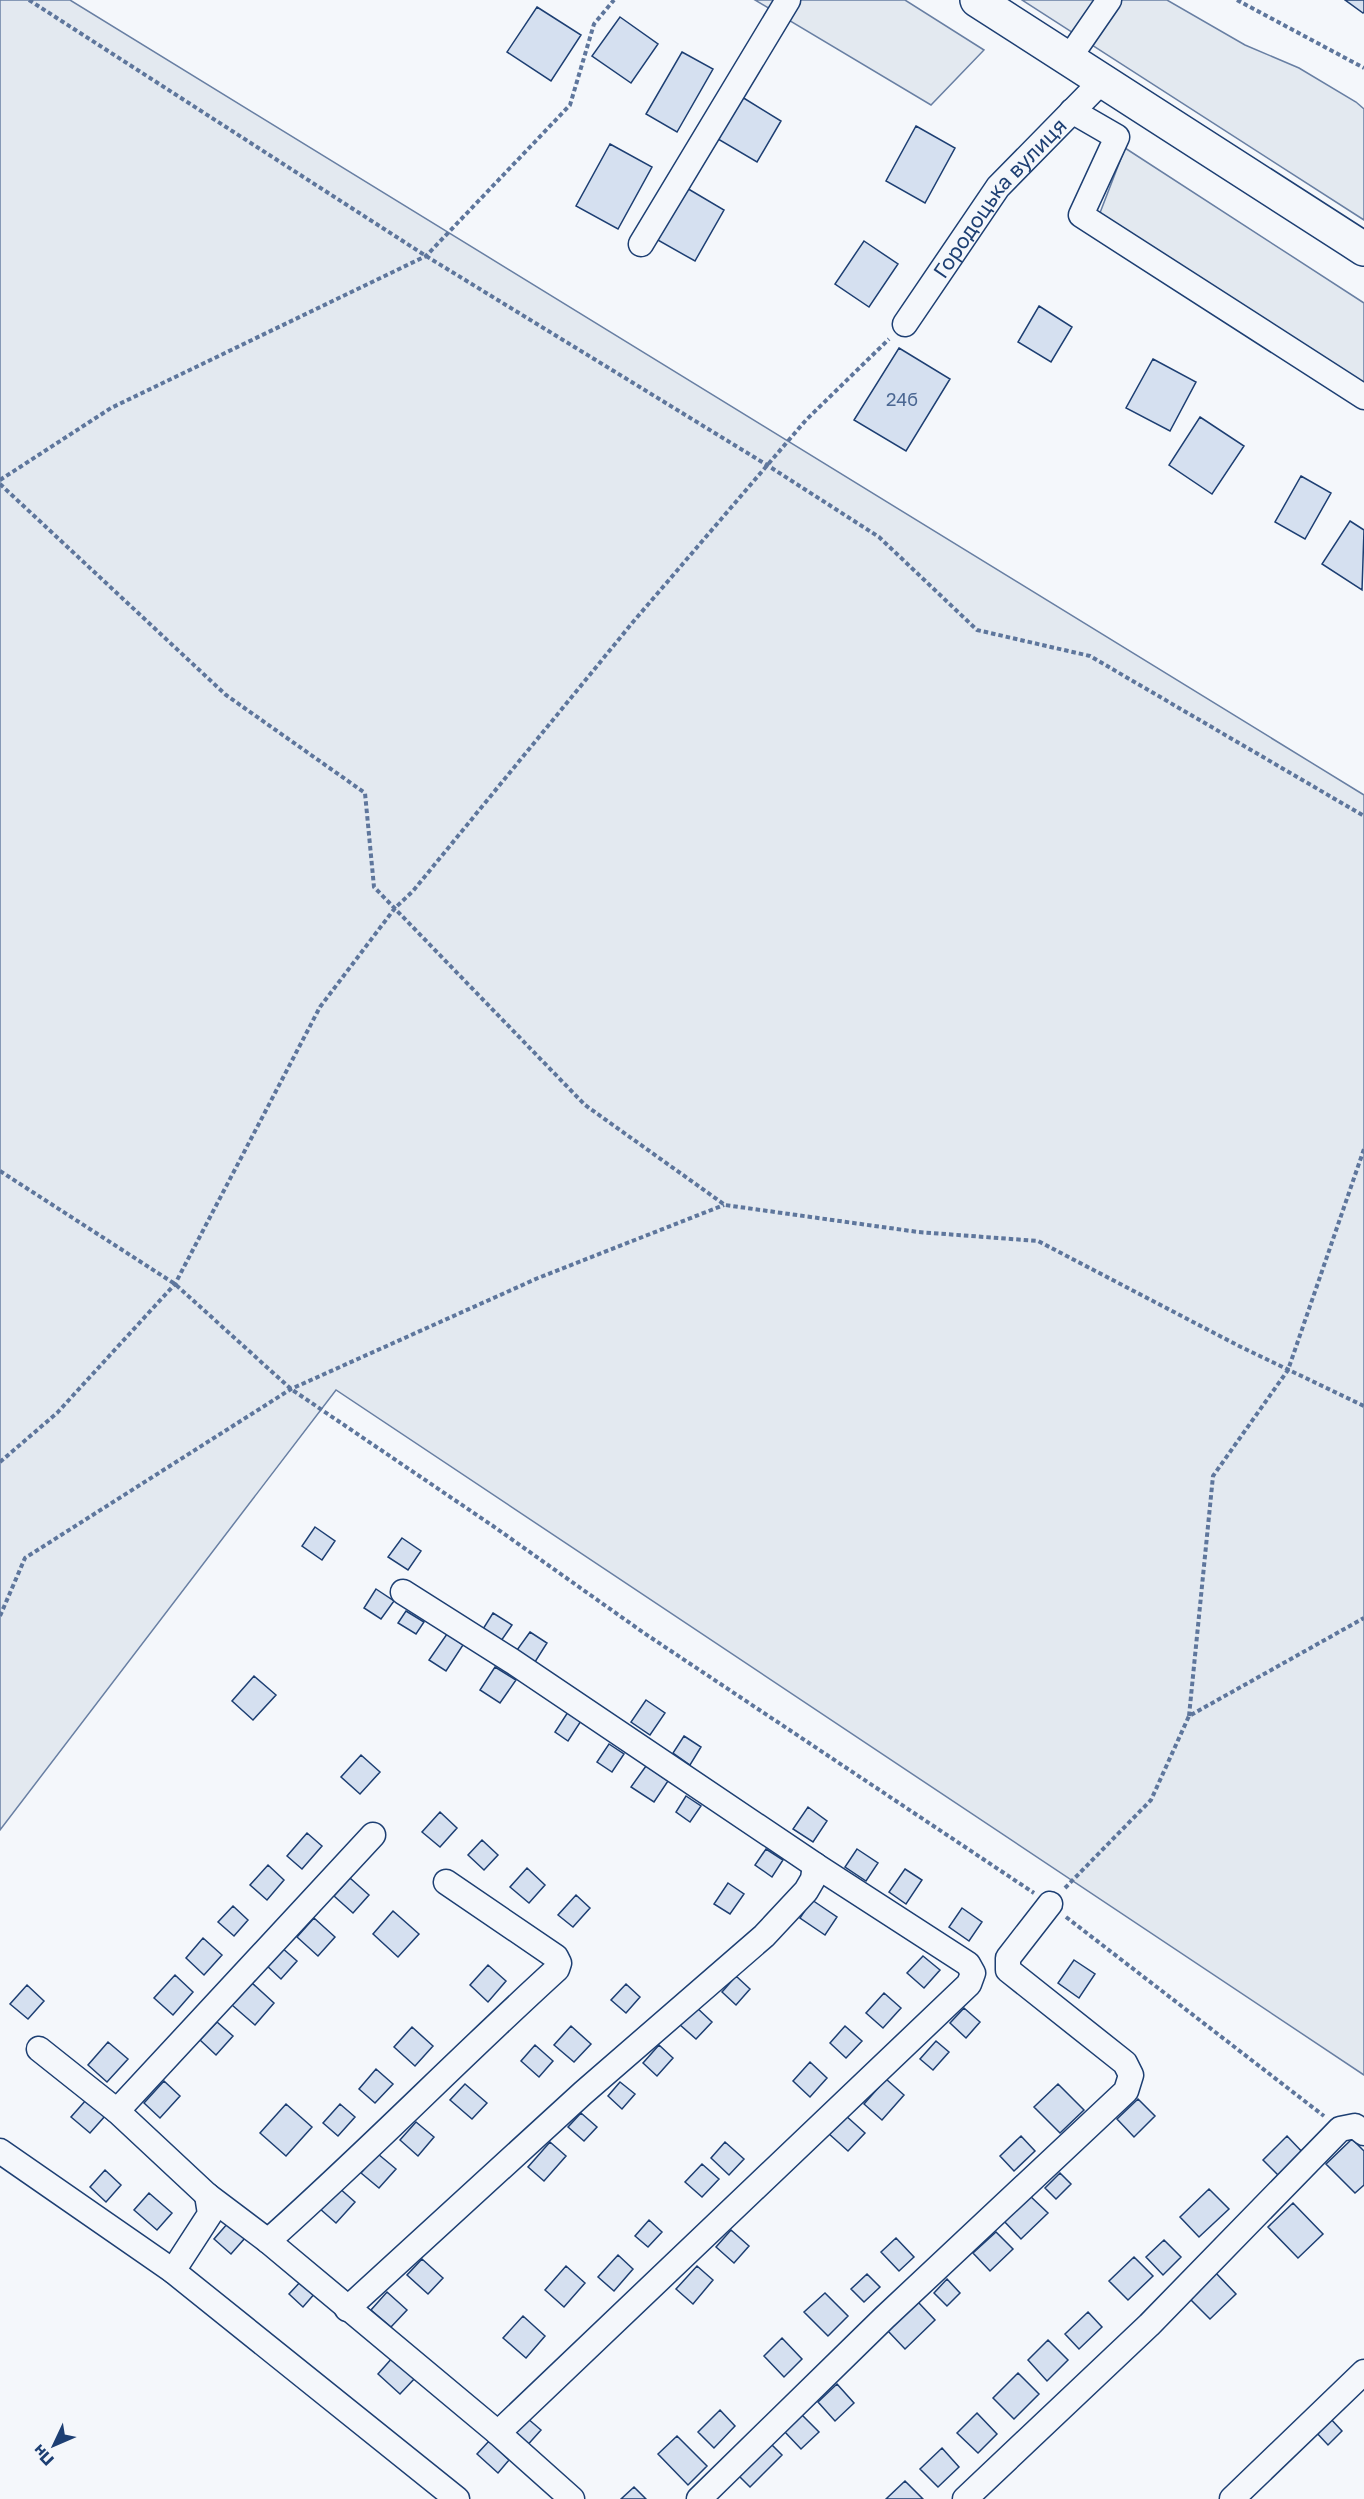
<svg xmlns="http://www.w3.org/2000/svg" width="1364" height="2499" font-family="'Golos Text',sans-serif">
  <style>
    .green { fill: #e3e9f0; stroke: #687fa3; stroke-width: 1.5 }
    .building { fill: #d5e0f0; stroke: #1d3f73; stroke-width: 1.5 }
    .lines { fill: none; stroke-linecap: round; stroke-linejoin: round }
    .minor-casing { stroke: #1d3f73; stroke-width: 27 }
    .highway-casing { stroke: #1d3f73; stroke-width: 36 }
    .path { stroke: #5e769c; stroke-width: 4; stroke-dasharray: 4.5 3; stroke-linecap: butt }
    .minor { stroke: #f4f7fb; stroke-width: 24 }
    .highway { stroke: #f4f7fb; stroke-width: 33 }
    .labels { text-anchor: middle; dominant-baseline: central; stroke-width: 4.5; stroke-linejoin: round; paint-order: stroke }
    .number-label { font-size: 18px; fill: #4b6792 }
    .street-label { font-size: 21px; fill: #1d3f73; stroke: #f4f7fb }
  </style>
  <rect width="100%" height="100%" fill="#f4f7fb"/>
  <path class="green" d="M0,0H70L1364,795V2075L336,1390L0,1830Z
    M755,0H905L984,50L931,105Z
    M1022,0H1167L1245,45L1299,68L1356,102L1364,109V220Z
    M1125,148L1364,303V392L1098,218Z"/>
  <path class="building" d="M1345,0H1364V12L1363,13Z
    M537,7L581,35L551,81L507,52Z
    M620,17L658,44L631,83L592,56Z
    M682,52L713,69L677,132L646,114Z
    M742,97L781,121L757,162L718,139Z
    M916,126L955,148L925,203L886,181Z
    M610,144L652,167L618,229L576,206Z
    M685,187L724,210L695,261L656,239Z
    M864,241L898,264L869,307L835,284Z
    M1039,306L1072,327L1051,362L1018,342Z
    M899,348L950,379L906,451L854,420Z
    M1153,359L1196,382L1170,431L1126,408Z
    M1200,417L1244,446L1212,494L1169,465Z
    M1301,476L1331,493L1305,539L1275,522Z
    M1350,521L1364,530L1362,590L1322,564Z
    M315,1527L335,1541L322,1560L302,1546Z
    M402,1538L421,1551L408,1570L388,1557Z
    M376,1589L394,1601L381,1619L364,1608Z
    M406,1611L424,1622L416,1634L398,1623Z
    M493,1613L512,1625L501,1641L483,1629Z
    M530,1632L547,1643L535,1662L517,1650Z
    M447,1634L463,1645L446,1671L429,1660Z
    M495,1667L516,1680L500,1703L480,1690Z
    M254,1676L276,1695L253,1720L232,1701Z
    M646,1700L665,1713L650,1735L631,1722Z
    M568,1712L581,1721L568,1741L555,1732Z
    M684,1736L701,1747L690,1765L673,1753Z
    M609,1744L624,1754L612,1772L597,1762Z
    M361,1755L380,1772L360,1794L341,1777Z
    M646,1766L668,1781L654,1802L631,1787Z
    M686,1796L701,1806L690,1822L676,1812Z
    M808,1807L827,1821L813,1842L793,1829Z
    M440,1812L457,1828L440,1847L422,1832Z
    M307,1833L322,1846L302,1869L287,1856Z
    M482,1840L498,1855L484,1870L468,1855Z
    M766,1849L783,1860L772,1877L755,1865Z
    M857,1849L878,1863L866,1881L845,1867Z
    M268,1865L284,1880L267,1900L250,1885Z
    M527,1868L545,1885L529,1903L510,1887Z
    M905,1869L922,1880L906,1904L889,1892Z
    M350,1878L369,1895L353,1913L334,1896Z
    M728,1883L744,1894L730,1914L714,1904Z
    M576,1895L590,1908L573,1927L558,1915Z
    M812,1900L837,1917L825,1935L800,1918Z
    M233,1906L248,1920L234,1936L218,1922Z
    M962,1908L982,1922L969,1941L949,1927Z
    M393,1911L419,1934L398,1957L373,1934Z
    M314,1918L335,1937L318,1956L297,1937Z
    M203,1938L222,1955L204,1975L186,1958Z
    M281,1947L297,1961L281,1979L266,1965Z
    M923,1956L940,1970L924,1988L907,1973Z
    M1074,1960L1095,1974L1079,1998L1058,1983Z
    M488,1965L506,1981L488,2002L470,1985Z
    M175,1975L193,1992L173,2015L154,1998Z
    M736,1976L750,1989L736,2005L722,1992Z
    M252,1983L274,2003L255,2025L232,2005Z
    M626,1984L640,1997L626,2013L611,2000Z
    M27,1985L44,2001L28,2019L10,2004Z
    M884,1993L901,2008L883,2028L866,2013Z
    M695,2006L712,2022L696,2039L679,2024Z
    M964,2008L980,2022L966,2038L950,2023Z
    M217,2022L233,2036L216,2055L200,2040Z
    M571,2026L591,2044L574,2062L554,2045Z
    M845,2026L862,2041L846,2058L830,2043Z
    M412,2027L433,2046L415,2066L394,2047Z
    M936,2041L949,2052L933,2070L920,2059Z
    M108,2042L128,2059L107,2082L88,2065Z
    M535,2045L553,2061L539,2077L521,2061Z
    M659,2045L673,2058L657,2076L643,2063Z
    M810,2062L827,2078L810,2097L793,2081Z
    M376,2069L393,2084L375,2103L359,2089Z
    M886,2079L904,2095L882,2120L864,2104Z
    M164,2081L180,2096L160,2118L144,2103Z
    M620,2082L635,2094L622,2109L608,2096Z
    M465,2084L487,2103L472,2119L450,2100Z
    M1058,2084L1084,2110L1060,2133L1034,2107Z
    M1138,2099L1155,2116L1134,2137L1117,2119Z
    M86,2100L105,2116L90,2133L71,2117Z
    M286,2104L312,2127L286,2156L260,2133Z
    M340,2104L355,2117L338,2136L323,2123Z
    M581,2113L597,2127L584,2141L568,2127Z
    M845,2115L865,2133L848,2151L828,2133Z
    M416,2122L434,2137L418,2156L400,2140Z
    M1021,2136L1035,2151L1014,2171L1000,2156Z
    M1287,2136L1306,2156L1282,2179L1263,2160Z
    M1352,2139L1364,2151V2185L1355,2193L1326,2164Z
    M550,2142L566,2156L544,2181L528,2167Z
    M725,2142L744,2159L729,2175L711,2158Z
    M378,2154L396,2169L379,2188L361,2173Z
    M702,2164L719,2179L702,2197L685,2182Z
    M105,2170L121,2185L106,2202L90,2187Z
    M1060,2173L1071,2184L1056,2199L1045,2188Z
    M338,2187L355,2202L336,2223L319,2208Z
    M1209,2189L1229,2209L1199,2237L1180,2217Z
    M149,2193L172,2213L157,2230L134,2210Z
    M1029,2195L1048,2213L1021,2239L1003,2220Z
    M1293,2203L1323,2234L1298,2258L1268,2227Z
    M649,2220L662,2232L648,2247L635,2236Z
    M228,2223L245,2238L231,2254L214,2239Z
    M731,2230L749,2246L734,2263L716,2247Z
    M996,2232L1013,2249L990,2271L973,2253Z
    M896,2238L914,2257L899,2271L881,2252Z
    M1164,2240L1181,2257L1163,2275L1146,2257Z
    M618,2255L633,2269L614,2291L598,2277Z
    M1134,2257L1153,2276L1128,2300L1109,2281Z
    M422,2259L443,2278L428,2294L407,2275Z
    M566,2266L585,2283L564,2307L545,2290Z
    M697,2266L713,2280L693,2304L676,2289Z
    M1214,2271L1236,2294L1210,2319L1188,2297Z
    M867,2274L880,2287L864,2302L851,2289Z
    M947,2279L960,2293L947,2306L934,2293Z
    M302,2280L316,2292L303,2307L289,2294Z
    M387,2292L407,2310L391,2327L371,2310Z
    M825,2293L848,2316L828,2336L804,2312Z
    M918,2302L935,2320L905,2349L888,2331Z
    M1088,2312L1102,2327L1079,2349L1065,2334Z
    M523,2316L545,2336L526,2358L503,2338Z
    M782,2338L802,2359L784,2377L764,2356Z
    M1048,2340L1068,2360L1047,2381L1028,2360Z
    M393,2357L416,2377L400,2394L378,2374Z
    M1018,2373L1039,2394L1014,2419L993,2398Z
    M837,2384L854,2403L835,2421L818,2402Z
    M720,2410L735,2426L714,2448L698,2432Z
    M977,2413L997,2434L978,2453L957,2433Z
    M801,2414L819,2432L801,2449L784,2431Z
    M1329,2417L1342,2431L1328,2445L1315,2431Z
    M527,2418L541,2430L524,2449L510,2436Z
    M677,2436L707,2466L688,2485L658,2454Z
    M489,2441L509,2460L498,2473L477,2454Z
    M768,2441L782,2455L750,2487L736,2473Z
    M942,2448L959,2467L938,2487L920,2469Z
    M905,2481L923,2499H886Z
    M634,2487L646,2499H621Z"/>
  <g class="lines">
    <defs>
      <g id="minor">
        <path d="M1069,58L1109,0"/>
        <path d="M1072,111L1117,137L1081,215L1364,397"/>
        <path d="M641,244L788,0"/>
        <path id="s1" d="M905,324L998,187L1103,80"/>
        <path d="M403,1592L512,1661L815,1865"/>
        <path d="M373,1835L117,2111L207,2195L268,2241L498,2433L572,2499"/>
        <path d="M39,2049L117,2111"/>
        <path d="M0,2151L173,2271L457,2499"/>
        <path d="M268,2241C367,2153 459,2058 557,1969L559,1963L556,1957L446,1882"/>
        <path d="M173,2271L210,2214L207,2195"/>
        <path d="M347,2309L583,2093L764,1936L806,1891L813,1879L815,1865L968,1964L973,1973L969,1984L498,2433"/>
        <path d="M699,2499L884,2318L1126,2091L1131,2075L1125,2063L1008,1970V1958L1050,1904"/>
        <path d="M965,2499L1149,2325L1340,2129L1355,2126L1364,2133"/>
        <path d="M1232,2499L1364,2372"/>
      </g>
      <path id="highway" d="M977,0L1364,249"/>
    </defs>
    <use href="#minor" class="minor-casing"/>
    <use href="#highway" class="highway-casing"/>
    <path class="path" d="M29,0L426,256L767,465L879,537L977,630L1090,656L1364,816
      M1237,0L1364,68
      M0,480L111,408L426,256L570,105L594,24L614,0
      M0,484L226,695L365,793L374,887L585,1105L725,1205L918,1232L1038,1241L1239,1346L1364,1406
      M0,1171L175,1284L291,1389L493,1526L644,1633L1034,1893
      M0,1462L57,1413L175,1284L320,1007L395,908L413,891L633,622L806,420L889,339
      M0,1616L25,1558L291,1389L538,1278L724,1205
      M1189,1716L1213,1476L1288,1370L1364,1149
      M1065,1888L1151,1800L1189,1716L1364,1618
      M1066,1917L1324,2116"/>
    <use href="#minor" class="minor"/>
    <use href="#highway" class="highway"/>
  </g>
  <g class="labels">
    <g class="number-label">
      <text x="902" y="399">24б</text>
    </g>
    <g class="street-label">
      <text stroke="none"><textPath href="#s1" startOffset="158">Городоцька вулиця</textPath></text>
    </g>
  </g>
  <g transform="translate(54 2445) rotate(226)" stroke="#f4f7fb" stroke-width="4.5" paint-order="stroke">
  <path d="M0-4.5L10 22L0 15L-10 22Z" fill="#1d3f73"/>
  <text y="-9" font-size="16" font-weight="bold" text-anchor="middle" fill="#1d3f73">Пн</text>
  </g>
</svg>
